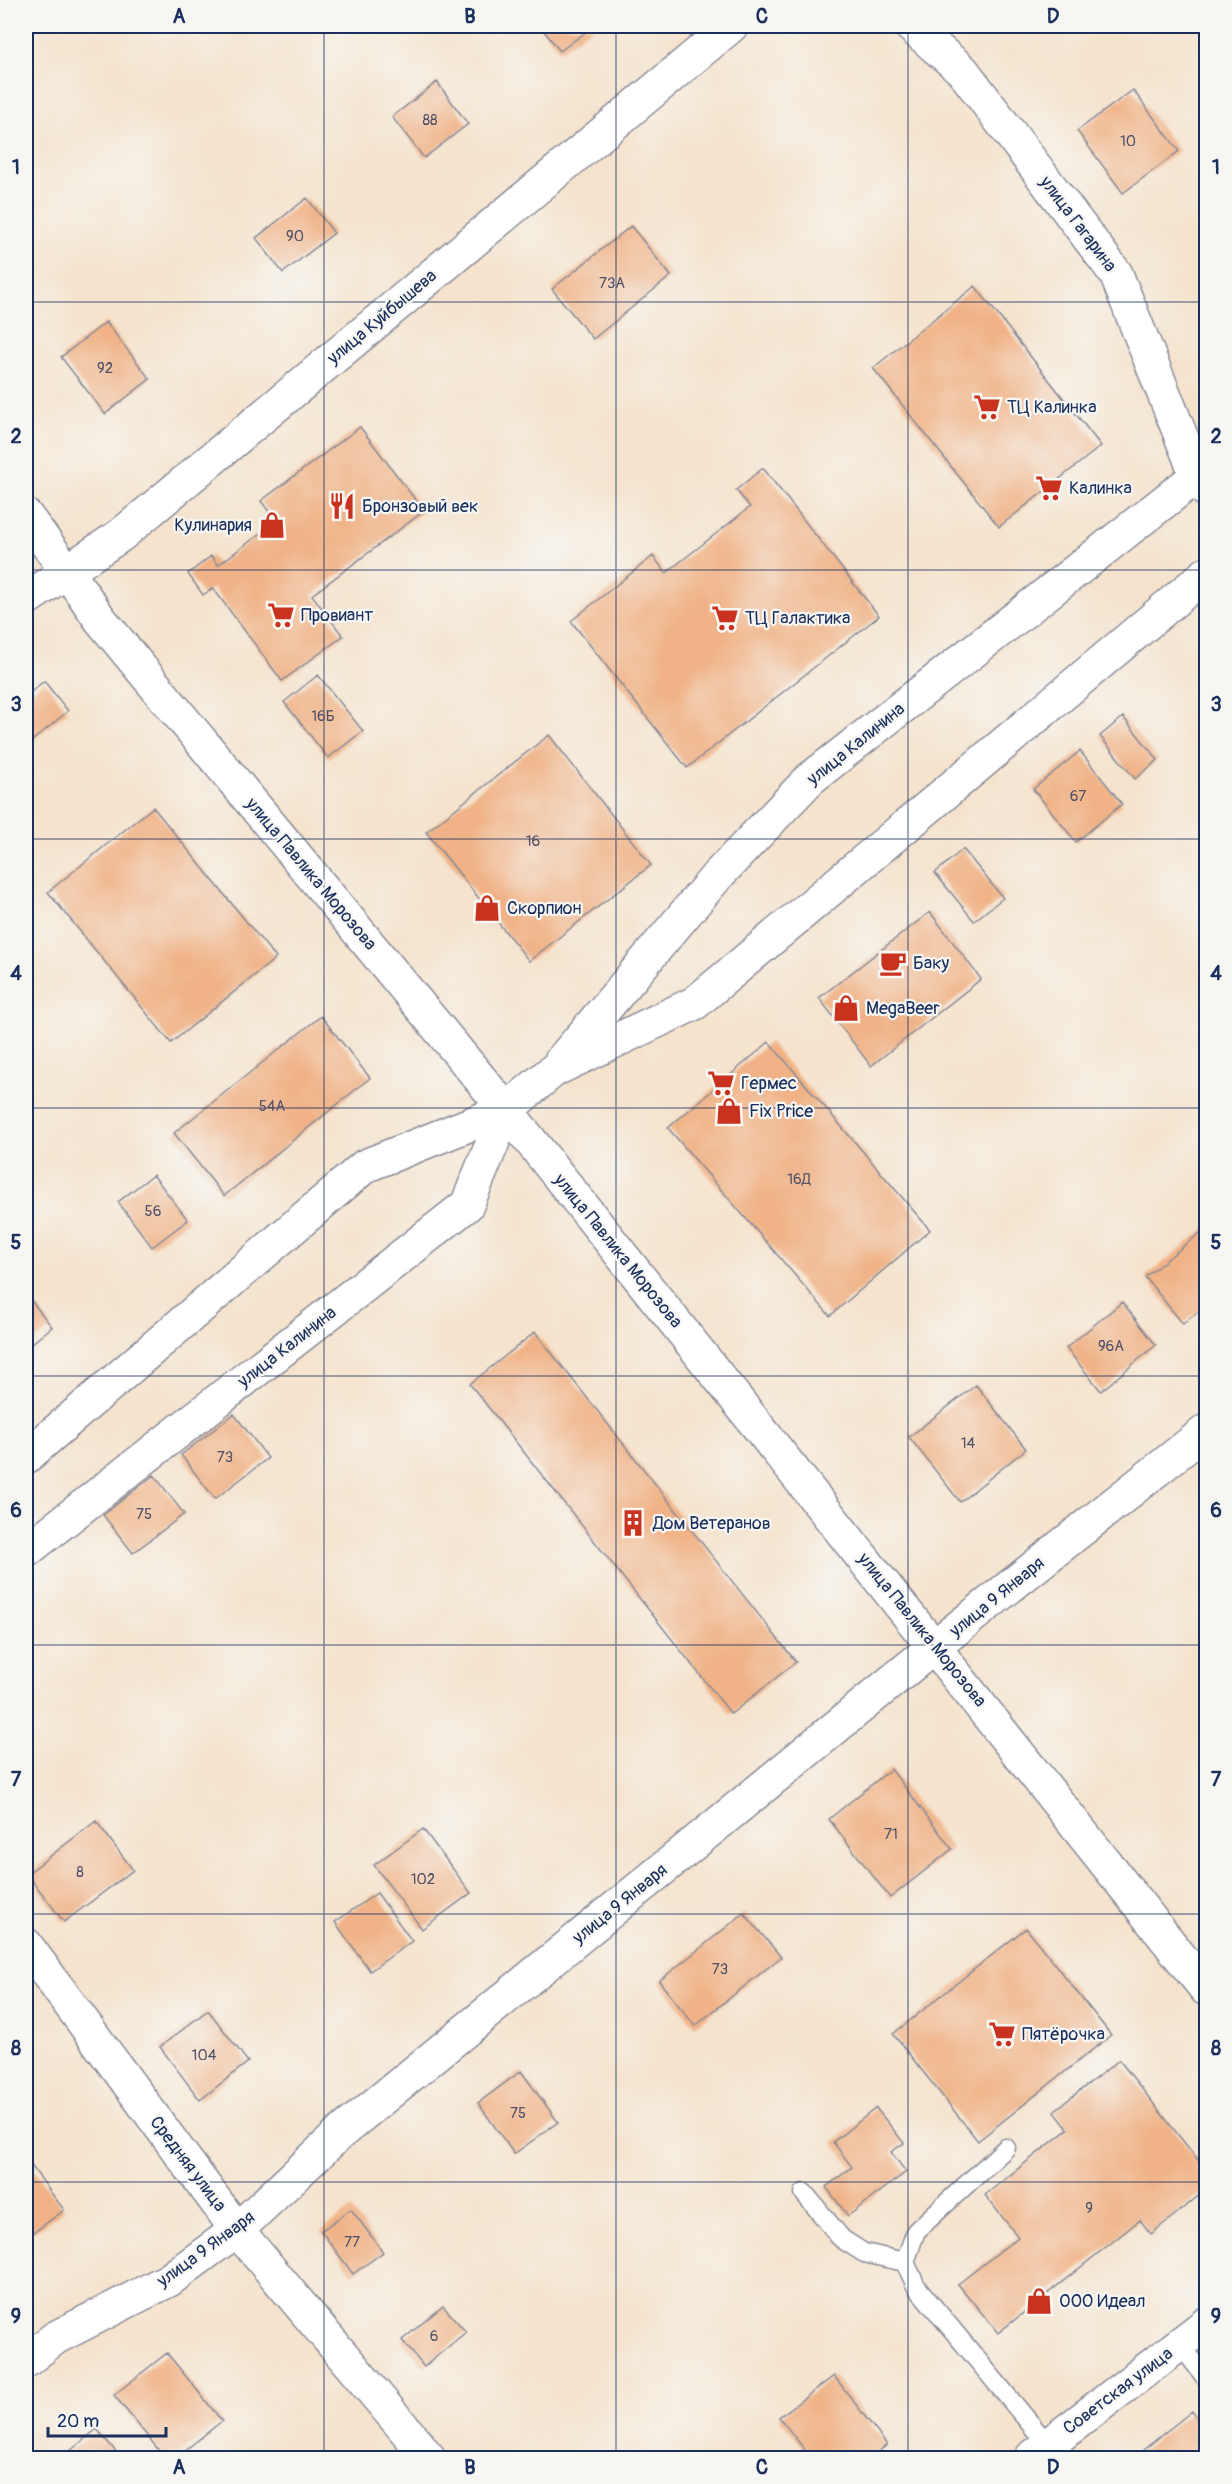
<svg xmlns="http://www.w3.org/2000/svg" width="1232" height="2484" font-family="Pangolin,sans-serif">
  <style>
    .building { fill: #f0b286 }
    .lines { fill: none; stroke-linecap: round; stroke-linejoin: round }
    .service-casing { stroke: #888996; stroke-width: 21 }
    .minor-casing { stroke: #888996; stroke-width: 36 }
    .service { stroke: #fff; stroke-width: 18 }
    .minor { stroke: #fff; stroke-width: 33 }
    .grid { fill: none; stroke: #1b2f5e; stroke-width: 1.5; stroke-opacity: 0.55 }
    .labels { text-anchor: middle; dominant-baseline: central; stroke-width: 4.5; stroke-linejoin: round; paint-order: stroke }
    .number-label { font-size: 15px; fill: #505068 }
    .street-label { font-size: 18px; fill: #1b2f5e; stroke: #f6f6f2 }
    .poi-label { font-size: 18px; fill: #1b2f5e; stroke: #f6f6f2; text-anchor: start }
    .neatline { fill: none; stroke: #1b2f5e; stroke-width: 2 }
    .grid-label { font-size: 20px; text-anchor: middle; font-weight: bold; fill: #1b2f5e }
  </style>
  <rect width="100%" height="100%" fill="#f6f6f2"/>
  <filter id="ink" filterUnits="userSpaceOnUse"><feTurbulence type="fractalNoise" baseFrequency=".0167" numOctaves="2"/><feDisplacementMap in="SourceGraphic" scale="12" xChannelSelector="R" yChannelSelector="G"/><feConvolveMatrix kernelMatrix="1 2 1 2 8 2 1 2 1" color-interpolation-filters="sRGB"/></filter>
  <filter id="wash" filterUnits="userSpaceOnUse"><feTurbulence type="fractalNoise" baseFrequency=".008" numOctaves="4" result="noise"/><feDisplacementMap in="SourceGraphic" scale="24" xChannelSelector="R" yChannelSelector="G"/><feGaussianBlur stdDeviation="1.35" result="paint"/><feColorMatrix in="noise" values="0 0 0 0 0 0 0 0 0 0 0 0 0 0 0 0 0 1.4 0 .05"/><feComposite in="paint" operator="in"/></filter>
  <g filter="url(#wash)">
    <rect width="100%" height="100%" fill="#f5e3cd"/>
    <g id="blocks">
      <path class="building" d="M540,26H594L560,51Z
        M437,82L468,124L424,158L392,117Z
        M1133,90L1179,151L1123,193L1077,131Z
        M307,198L334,233L283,273L256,238Z
        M631,226L671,276L593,339L552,289Z
        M975,286L1101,446L999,527L873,368Z
        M106,322L150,379L105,414L61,357Z
        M360,427L424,511L312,595L343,636L282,681L213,588L203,595L188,574L211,556L218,565L272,525L276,521L261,501Z
        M763,468L879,616L687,768L571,621L653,556L666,573L750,507L736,490Z
        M1206,651V667L1199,657Z
        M318,675L363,731L328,758L284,702Z
        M44,681L68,711L26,746V696Z
        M1123,717L1158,760L1135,779L1100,736Z
        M549,735L651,865L529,961L426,832Z
        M1080,751L1122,804L1076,842L1033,789Z
        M153,807L276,958L171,1043L48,892Z
        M963,849L1003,898L974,921L935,873Z
        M930,912L981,979L871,1066L819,998Z
        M321,1016L370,1078L224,1196L174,1133Z
        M769,1042L930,1230L830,1316L668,1128Z
        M153,1175L188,1220L152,1247L118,1202Z
        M1206,1228V1305L1183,1324L1145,1277Z
        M26,1294L52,1327L26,1348Z
        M1122,1302L1156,1345L1101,1391L1066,1348Z
        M535,1332L796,1662L731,1714L470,1384Z
        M976,1385L1026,1449L960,1502L909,1437Z
        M234,1414L268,1458L215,1499L181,1455Z
        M154,1475L184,1514L133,1553L103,1515Z
        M891,1769L952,1849L890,1898L829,1819Z
        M96,1821L133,1870L64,1922L27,1874Z
        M423,1829L471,1893L422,1929L374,1865Z
        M377,1893L412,1941L370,1971L335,1922Z
        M744,1913L781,1957L695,2026L659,1981Z
        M1026,1928L1111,2035L978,2141L893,2034Z
        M208,2010L248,2062L200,2100L160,2047Z
        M1119,2060L1206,2170V2190L1151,2234L1140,2220L998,2333L958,2284L1018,2237L985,2195L1068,2129L1054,2111Z
        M521,2071L558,2122L514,2154L478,2103Z
        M876,2108L904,2143L891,2152L906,2172L848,2216L826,2187L852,2167L833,2142Z
        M27,2160L64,2210L26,2238V2161Z
        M351,2209L383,2252L353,2274L321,2231Z
        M443,2306L466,2332L424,2367L402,2340Z
        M167,2353L222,2421L175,2458H165L114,2395Z
        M834,2376L887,2445L870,2458H811L779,2417Z
        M1192,2411L1206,2429V2458H1133Z
        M97,2429L121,2458H60L70,2451Z"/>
    </g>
  </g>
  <g filter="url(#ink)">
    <use href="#blocks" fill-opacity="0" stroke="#888996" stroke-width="1.5"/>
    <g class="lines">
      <defs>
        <path id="service" d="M1006,2148L916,2231L905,2262L916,2286L1048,2445
          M804,2193L842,2239L864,2253L905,2262
          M1180,2344L1206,2378"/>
        <path id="minor" d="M911,26L963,71L1116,274L1197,476L1206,490
          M26,516L67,571L100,619L506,1110L1206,1989
          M26,599L121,535L731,26
          M561,1061L717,876L810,779L1206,469
          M26,1457L365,1166L506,1110
          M26,1551L467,1205L506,1110L554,1070L695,1003L1206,574
          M26,1945L237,2230L429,2458
          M26,2361L55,2338L169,2280L237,2230L339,2134L935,1646L1206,1431
          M1031,2458L1206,2324"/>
      </defs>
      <use href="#service" class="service-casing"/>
      <use href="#minor" class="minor-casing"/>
      <use href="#service" class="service"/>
      <use href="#minor" class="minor"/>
    </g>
  </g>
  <path class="grid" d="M324,26V2458M616,26V2458M908,26V2458M26,302H1206M26,570H1206M26,839H1206M26,1108H1206M26,1376H1206M26,1645H1206M26,1914H1206M26,2182H1206"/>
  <defs>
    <symbol id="supermarket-bare" viewBox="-9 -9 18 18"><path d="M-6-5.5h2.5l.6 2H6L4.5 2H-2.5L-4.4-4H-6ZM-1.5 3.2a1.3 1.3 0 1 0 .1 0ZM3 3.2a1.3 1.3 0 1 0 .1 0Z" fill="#c8321e" stroke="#f6f6f2" stroke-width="2.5" paint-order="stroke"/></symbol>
    <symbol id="restaurant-bare" viewBox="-9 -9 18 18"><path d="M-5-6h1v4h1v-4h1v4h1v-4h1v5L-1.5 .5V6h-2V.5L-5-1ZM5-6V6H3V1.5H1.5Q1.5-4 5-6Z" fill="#c8321e" stroke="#f6f6f2" stroke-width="2.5" paint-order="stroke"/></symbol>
    <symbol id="shop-bare" viewBox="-9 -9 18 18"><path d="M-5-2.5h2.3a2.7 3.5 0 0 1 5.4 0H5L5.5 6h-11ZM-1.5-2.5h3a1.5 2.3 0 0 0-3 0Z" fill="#c8321e" stroke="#f6f6f2" stroke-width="2.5" paint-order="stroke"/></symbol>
    <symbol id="cafe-bare" viewBox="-9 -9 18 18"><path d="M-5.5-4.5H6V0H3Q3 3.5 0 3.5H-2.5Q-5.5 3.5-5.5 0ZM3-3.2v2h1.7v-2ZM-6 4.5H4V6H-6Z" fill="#c8321e" stroke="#f6f6f2" stroke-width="2.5" paint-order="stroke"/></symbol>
    <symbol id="building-bare" viewBox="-9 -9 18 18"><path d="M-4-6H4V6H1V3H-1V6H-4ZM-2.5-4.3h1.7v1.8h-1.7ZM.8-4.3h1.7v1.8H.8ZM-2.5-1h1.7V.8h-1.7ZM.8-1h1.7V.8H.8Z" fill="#c8321e" stroke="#f6f6f2" stroke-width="2.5" paint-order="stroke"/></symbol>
  </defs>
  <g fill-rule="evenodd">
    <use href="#supermarket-bare" x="968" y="388" width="38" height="38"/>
    <use href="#supermarket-bare" x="1030" y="469" width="38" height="38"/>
    <use href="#restaurant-bare" x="323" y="487" width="38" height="38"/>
    <use href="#shop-bare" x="253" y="506" width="38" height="38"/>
    <use href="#supermarket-bare" x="262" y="596" width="38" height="38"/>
    <use href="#supermarket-bare" x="706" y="599" width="38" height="38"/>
    <use href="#shop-bare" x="468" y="889" width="38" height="38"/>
    <use href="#cafe-bare" x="874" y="944" width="38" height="38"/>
    <use href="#shop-bare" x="827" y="989" width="38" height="38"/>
    <use href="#supermarket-bare" x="702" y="1064" width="38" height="38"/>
    <use href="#shop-bare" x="710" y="1092" width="38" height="38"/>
    <use href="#building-bare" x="614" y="1504" width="38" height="38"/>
    <use href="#supermarket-bare" x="983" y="2015" width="38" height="38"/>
    <use href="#shop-bare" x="1020" y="2282" width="38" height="38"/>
  </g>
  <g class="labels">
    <g class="number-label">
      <text x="430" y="120">88</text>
      <text x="1128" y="141">10</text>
      <text x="295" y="236">90</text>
      <text x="612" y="283">73А</text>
      <text x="105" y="368">92</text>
      <text x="323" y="716">16Б</text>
      <text x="1078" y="796">67</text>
      <text x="533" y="841">16</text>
      <text x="272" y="1106">54А</text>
      <text x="799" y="1179">16Д</text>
      <text x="153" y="1211">56</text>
      <text x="1111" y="1346">96А</text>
      <text x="968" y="1443">14</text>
      <text x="225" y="1457">73</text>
      <text x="144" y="1514">75</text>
      <text x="891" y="1834">71</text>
      <text x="80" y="1872">8</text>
      <text x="423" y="1879">102</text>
      <text x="720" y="1969">73</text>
      <text x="204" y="2055">104</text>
      <text x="518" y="2113">75</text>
      <text x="1089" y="2208">9</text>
      <text x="352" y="2242">77</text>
      <text x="434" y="2336">6</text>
    </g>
    <g class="street-label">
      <text transform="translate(1078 224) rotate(53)">улица Гагарина</text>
      <text transform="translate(382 317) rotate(-40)">улица Куйбышева</text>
      <text transform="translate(856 744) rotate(-39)">улица Калинина</text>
      <text transform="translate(311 874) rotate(50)">улица Павлика Морозова</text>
      <text transform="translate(618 1251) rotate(51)">улица Павлика Морозова</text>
      <text transform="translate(287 1347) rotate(-38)">улица Калинина</text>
      <text transform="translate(997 1597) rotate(-39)">улица 9 Января</text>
      <text transform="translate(922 1630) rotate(51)">улица Павлика Морозова</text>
      <text transform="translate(620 1904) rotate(-39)">улица 9 Января</text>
      <text transform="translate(188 2164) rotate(53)">Средняя улица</text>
      <text transform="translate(206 2249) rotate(-36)">улица 9 Января</text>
      <text transform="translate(1118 2391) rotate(-37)">Советская улица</text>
    </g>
    <g class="poi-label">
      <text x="1007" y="407">ТЦ Калинка</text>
      <text x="1069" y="488">Калинка</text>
      <text x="362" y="506">Бронзовый век</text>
      <text x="252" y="525" text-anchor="end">Кулинария</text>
      <text x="301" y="615">Провиант</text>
      <text x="745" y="618">ТЦ Галактика</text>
      <text x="507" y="908">Скорпион</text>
      <text x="913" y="963">Баку</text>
      <text x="866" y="1008">MegaBeer</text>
      <text x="741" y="1083">Гермес</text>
      <text x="749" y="1111">Fix Price</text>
      <text x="653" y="1523">Дом Ветеранов</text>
      <text x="1022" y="2034">Пятёрочка</text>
      <text x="1059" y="2301">ООО Идеал</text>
    </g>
  </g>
  <rect width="1232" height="2484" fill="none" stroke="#f6f6f2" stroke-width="66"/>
  <path d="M48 2427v9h118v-9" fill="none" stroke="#1b2f5e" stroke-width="3"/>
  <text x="57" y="2427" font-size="18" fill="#1b2f5e" stroke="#f6f6f2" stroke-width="4.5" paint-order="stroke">20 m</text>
  <rect x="33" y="33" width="1166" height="2418" class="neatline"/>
  <g class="grid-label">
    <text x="179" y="23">A</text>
    <text x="470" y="23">B</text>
    <text x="762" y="23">C</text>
    <text x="1053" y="23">D</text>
    <text x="16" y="174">1</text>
    <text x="1216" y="174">1</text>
    <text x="16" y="443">2</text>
    <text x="1216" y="443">2</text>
    <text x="16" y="711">3</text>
    <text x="1216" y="711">3</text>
    <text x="16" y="980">4</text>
    <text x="1216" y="980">4</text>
    <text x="16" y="1249">5</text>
    <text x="1216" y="1249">5</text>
    <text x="16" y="1517">6</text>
    <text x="1216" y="1517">6</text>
    <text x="16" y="1786">7</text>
    <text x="1216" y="1786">7</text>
    <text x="16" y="2055">8</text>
    <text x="1216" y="2055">8</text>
    <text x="16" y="2323">9</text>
    <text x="1216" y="2323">9</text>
    <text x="179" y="2474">A</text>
    <text x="470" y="2474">B</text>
    <text x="762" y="2474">C</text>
    <text x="1053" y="2474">D</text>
  </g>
</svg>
